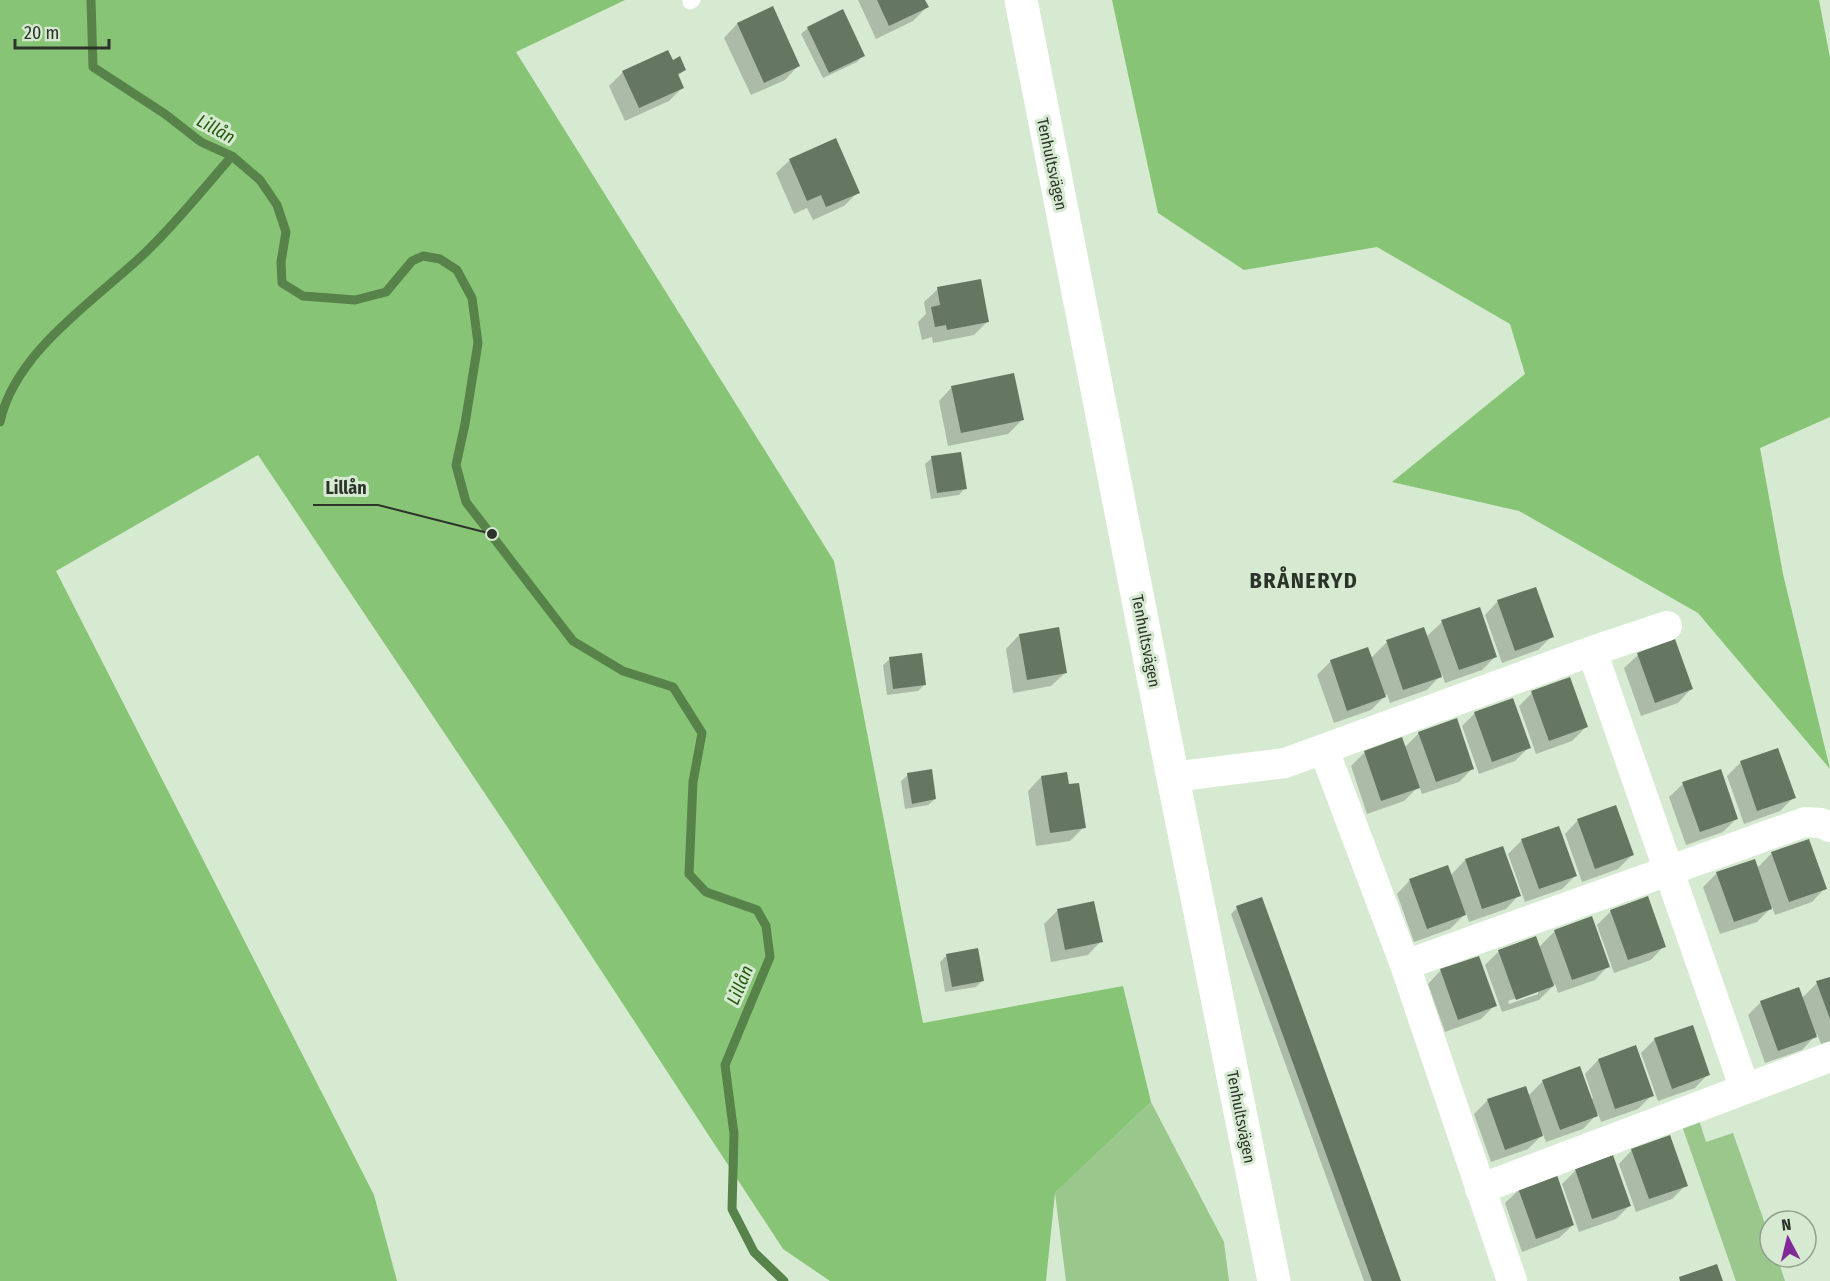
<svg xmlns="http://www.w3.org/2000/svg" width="1830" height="1281" font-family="'Fira Sans Condensed',sans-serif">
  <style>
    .green { fill: #99c78c }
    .forest { fill: #87c476 }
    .shadow { fill: #0003; fill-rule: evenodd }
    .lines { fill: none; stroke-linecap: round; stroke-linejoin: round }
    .stream { stroke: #57824a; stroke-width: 9 }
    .building { fill: #667761 }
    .service { stroke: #fff; stroke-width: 15 }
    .minor { stroke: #fff; stroke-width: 30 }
    .tertiary { stroke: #fff; stroke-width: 33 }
    .labels { text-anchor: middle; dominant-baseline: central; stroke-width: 6; stroke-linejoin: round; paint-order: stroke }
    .street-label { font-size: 16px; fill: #2c332a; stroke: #d6ead1 }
    .water-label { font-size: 18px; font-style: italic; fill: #205a0a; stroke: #d6ead1 }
    .district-label { font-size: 22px; font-weight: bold; letter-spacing: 1.5px; fill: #2c332a; stroke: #d6ead1 }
    .leader { fill: none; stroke: #2c332a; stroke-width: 2 }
    .callout-dot { fill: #2c332a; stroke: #d6ead1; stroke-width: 2 }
    .callout-label { font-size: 18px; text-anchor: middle; font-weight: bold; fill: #2c332a; stroke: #d6ead1; stroke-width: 6; stroke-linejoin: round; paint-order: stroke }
  </style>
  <rect width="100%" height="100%" fill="#d6ead1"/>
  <path class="green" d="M1151,1102L1224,1242L1229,1281H1066L1055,1193Z
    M1699,1120L1706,1142L1733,1133L1770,1238V1257H1777L1785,1281H1736L1682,1126Z"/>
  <path class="forest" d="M0,0H625L516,52L834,561L923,1023L1123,986L1151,1102L1055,1193L1046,1281H830L783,1249L508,828L258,455L56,571L374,1195L397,1281H0Z
    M1112,0H1819L1830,58V417L1760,448L1783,574L1830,769L1698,613L1519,511L1392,482L1525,374L1510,324L1377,247L1244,270L1158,213Z"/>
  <path class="shadow" d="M858,0H924L927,7L913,21L876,39Z
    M772,8L798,66L785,80L751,95L724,38L737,24Z
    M808,28L863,55L857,62L823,78L801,34Z
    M672,62L684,70L677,77L682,88L669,101L625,121L609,86L623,72Z
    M790,160L858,192L844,206L813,220L807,208L794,214L776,173Z
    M938,289L988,321L974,335L933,343L932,337L922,340L918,322L926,314L924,302Z
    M952,387L1022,420L1008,434L948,446L939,401Z
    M932,458L965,488L959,495L931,499L925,464Z
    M1498,601L1552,636L1538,650L1502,663L1485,615Z
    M1442,622L1496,656L1482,670L1445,683L1442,674L1427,690L1390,703L1387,694L1371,710L1334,723L1317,675L1331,661L1371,658L1387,642L1423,629L1426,637Z
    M1019,635L1065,673L1051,686L1013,693L1006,649Z
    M1638,655L1691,689L1678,703L1641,716L1624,668Z
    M890,659L925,684L918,691L887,695L883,665Z
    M1532,693L1586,727L1572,741L1536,754L1519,706Z
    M1475,713L1529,747L1515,761L1479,774L1462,726Z
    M1419,733L1473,768L1459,782L1422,794L1419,786L1404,801L1367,814L1351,766L1364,753L1401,739L1404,748Z
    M1777,750L1794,797L1780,811L1744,824L1727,776L1740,763Z
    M908,775L935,799L928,805L905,809L901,781Z
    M1041,777L1068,786L1084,827L1070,841L1036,846L1028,791Z
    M1683,784L1737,818L1723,832L1686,845L1669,797Z
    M1578,820L1632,855L1618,869L1582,882L1565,834Z
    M1522,840L1576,875L1562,889L1525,902L1508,854Z
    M1502,848L1519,895L1506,909L1469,922L1466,913L1450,929L1414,942L1397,894L1410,880L1450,876L1465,860Z
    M1772,853L1825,888L1812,902L1775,915L1772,907L1757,922L1720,934L1703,887L1717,873L1757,868Z
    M1237,908L1399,1281H1364L1231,914Z
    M1057,911L1101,941L1088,955L1051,962L1044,924Z
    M1611,911L1664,946L1651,960L1614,973L1597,925Z
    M1555,931L1608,966L1595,980L1558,993L1555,984L1539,1000L1502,1012L1485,965L1499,951L1539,947ZM1538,990V994L1509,1004L1508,1001Z
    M947,955L983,980L976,987L945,992L940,962Z
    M1441,970L1495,1005L1481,1019L1445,1032L1428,984Z
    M1830,978V1041L1821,1044L1817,1034L1802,1050L1765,1063L1748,1015L1761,1002L1802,998L1817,983Z
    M1655,1039L1708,1074L1695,1088L1658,1101L1641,1053Z
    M1635,1047L1652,1095L1638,1109L1601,1122L1598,1113L1583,1129L1546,1142L1543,1134L1528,1149L1491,1162L1474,1114L1488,1100L1528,1096L1543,1081L1590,1099L1593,1098L1585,1074L1598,1060Z
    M1632,1150L1686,1185L1672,1199L1636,1212L1619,1164Z
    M1612,1157L1629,1206L1616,1219L1579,1232L1562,1184L1575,1171Z
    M1519,1190L1573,1225L1559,1238L1522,1252L1505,1203Z"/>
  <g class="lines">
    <path class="stream" d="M91,0L93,67L165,114L201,142L232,156L260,180L277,205L286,232L281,262L282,283L303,296L355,300L386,292L412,261L423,256L440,259L457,270L472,298L478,343L465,424L456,465L466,502L573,641L623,671L673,687L702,733L693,782L689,874L706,892L757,910L766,926L770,957L725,1065L734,1134L732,1209L754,1252L784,1281
      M0,422C15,351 97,299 146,252C177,222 204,188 232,156"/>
  </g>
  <path class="building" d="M877,0H925L929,7L889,26Z
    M773,6L800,66L764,83L737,23Z
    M843,9L865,56L829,73L807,27Z
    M668,50L673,60L680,56L686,70L678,74L684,88L639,108L622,71Z
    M836,138L860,193L826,207L821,195L807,201L789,159Z
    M981,279L989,322L947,330L946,325L935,327L931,307L940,305L937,287Z
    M1014,373L1024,420L961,433L951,386Z
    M961,452L967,489L937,493L931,456Z
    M1536,587L1554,637L1515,651L1497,600Z
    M1480,607L1497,657L1459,670L1441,620Z
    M1059,627L1067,673L1027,680L1019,634Z
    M1424,627L1442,677L1403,690L1386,640Z
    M1675,639L1693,689L1655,703L1637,653Z
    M1368,647L1386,697L1347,711L1330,660Z
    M922,653L926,685L893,689L889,657Z
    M1570,677L1588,727L1549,741L1531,691Z
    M1513,698L1531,748L1492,762L1474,712Z
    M1457,718L1474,769L1436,782L1418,732Z
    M1402,737L1420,788L1381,801L1364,751Z
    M1778,748L1796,798L1757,811L1740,761Z
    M932,769L936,799L912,804L907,773Z
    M1721,769L1738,819L1700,832L1682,782Z
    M1067,772L1069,784L1079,783L1086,828L1050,833L1041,776Z
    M1616,805L1634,855L1595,869L1577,819Z
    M1559,826L1577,876L1539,889L1521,839Z
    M1809,839L1827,889L1789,902L1771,852Z
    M1503,846L1521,896L1482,909L1465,859Z
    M1755,859L1772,909L1734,922L1716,872Z
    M1448,865L1466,915L1427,929L1409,879Z
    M1648,896L1666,947L1628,960L1610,910Z
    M1262,897L1401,1281H1372L1236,906Z
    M1094,901L1103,942L1065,950L1057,909Z
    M1592,916L1610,967L1572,980L1554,930Z
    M1536,936L1554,986L1516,1000L1498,950Z
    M978,948L984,981L952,987L946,954Z
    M1479,956L1497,1006L1458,1020L1440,969Z
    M1830,977V1019L1816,981Z
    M1799,987L1817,1037L1778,1051L1760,1001Z
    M1693,1025L1710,1075L1672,1089L1654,1038Z
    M1636,1045L1654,1096L1615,1109L1598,1059Z
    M1580,1066L1598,1116L1560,1130L1542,1080Z
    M1526,1086L1543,1136L1505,1150L1487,1099Z
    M1670,1135L1688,1186L1649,1199L1631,1149Z
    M1613,1155L1631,1206L1592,1219L1575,1169Z
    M1557,1175L1574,1225L1536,1239L1518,1188Z
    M1717,1264L1723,1281H1680L1679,1277Z"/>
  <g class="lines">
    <path class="service" d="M690,2L693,0"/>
    <path class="minor" d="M1592,651L1745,1089
      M1324,750L1405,965L1512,1281
      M1173,777L1285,763L1592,651L1667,626
      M1405,965L1805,822L1821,823L1830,827
      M1480,1189L1830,1057"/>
    <path class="tertiary" d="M1021,0L1168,753L1274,1281"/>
  </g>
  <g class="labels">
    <g class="street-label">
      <text transform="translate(1052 164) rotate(78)">Tenhultsvägen</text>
      <text transform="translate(1146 641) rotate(79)">Tenhultsvägen</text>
      <text transform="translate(1241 1117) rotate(79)">Tenhultsvägen</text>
    </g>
    <g class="water-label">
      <text transform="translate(216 129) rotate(29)">Lillån</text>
      <text transform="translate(740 985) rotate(-67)">Lillån</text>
    </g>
    <g class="district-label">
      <text x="1304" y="580">BRÅNERYD</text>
    </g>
  </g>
  <path class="leader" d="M492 534L378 505H313"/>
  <circle class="callout-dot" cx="492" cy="534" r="6"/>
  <g class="callout-label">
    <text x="346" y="494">Lillån</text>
  </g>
  <g transform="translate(1788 1239) rotate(353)"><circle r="28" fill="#d6ead1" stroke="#92a18e" stroke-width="1.5"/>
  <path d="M0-4.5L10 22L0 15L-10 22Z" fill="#812996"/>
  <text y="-9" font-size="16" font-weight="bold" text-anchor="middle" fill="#2c332a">N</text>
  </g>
  <path d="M15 39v9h94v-9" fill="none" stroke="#2c332a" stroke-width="3"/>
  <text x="24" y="39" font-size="18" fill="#2c332a" stroke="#d6ead1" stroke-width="4.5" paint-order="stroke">20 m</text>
</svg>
